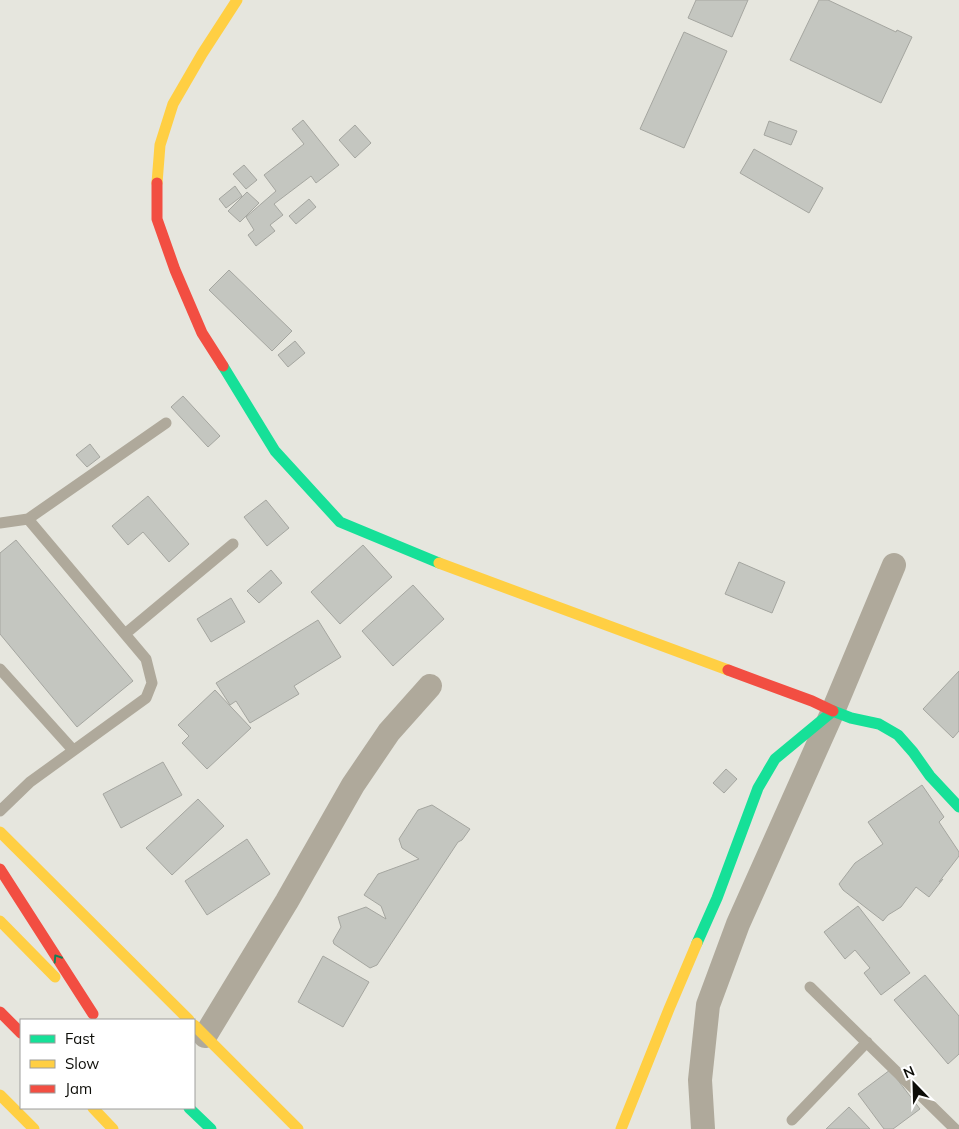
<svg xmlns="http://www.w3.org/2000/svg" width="959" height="1129" font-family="Mulish,sans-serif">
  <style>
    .building { fill: #c4c6c0; stroke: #a5a6a0 }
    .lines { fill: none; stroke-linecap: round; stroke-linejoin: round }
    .lane { stroke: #afa99b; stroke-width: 11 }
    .street { stroke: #afa99b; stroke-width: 24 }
    .fast { stroke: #16e098; stroke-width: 11 }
    .slow { stroke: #ffcf43; stroke-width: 11 }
    .jam { stroke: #f24e42; stroke-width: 11 }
    .oneway { stroke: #128157 }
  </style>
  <rect width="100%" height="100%" fill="#e6e6de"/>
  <path class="building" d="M696,0H748L732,37L688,18Z
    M819,0H828L896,32L897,30L912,37L881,103L790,60Z
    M684,32L727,51L684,148L640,129Z
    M303,120L339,165L316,183L311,176L274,204L283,215L270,225L275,231L256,246L248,235L254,230L246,217L276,191L264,175L304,144L292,129Z
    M769,121L797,131L791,145L764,135Z
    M355,125L371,143L355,158L339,140Z
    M754,149L823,188L809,213L740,173Z
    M244,165L257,180L246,189L233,174Z
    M235,186L242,196L226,208L219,199Z
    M247,192L259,203L240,222L228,211Z
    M309,199L316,207L296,224L289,216Z
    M229,270L292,331L272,351L209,290Z
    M295,341L305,353L288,367L278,355Z
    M183,396L220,436L208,447L171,407Z
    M90,444L100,457L87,467L76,455Z
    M148,496L189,544L169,562L143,532L128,545L112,526Z
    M266,500L289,528L267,546L244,517Z
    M16,540L133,681L77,727L0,634V553Z
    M363,545L392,577L340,624L311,592Z
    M739,562L785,582L772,613L725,594Z
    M271,570L282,583L259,603L247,591Z
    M413,585L444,619L393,666L362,631Z
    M231,598L245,622L211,642L197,619Z
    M318,620L341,657L294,686L299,694L250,723L236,701L230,705L216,683Z
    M959,671V731L953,738L923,709Z
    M215,690L251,728L207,769L182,743L189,736L178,725Z
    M163,762L182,795L121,828L103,794Z
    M726,769L737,779L724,793L713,783Z
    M922,785L944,817L939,822L959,852V856L939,882L943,879L929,897L916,887L901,907L888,915L883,921L843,890L839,884L855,863L883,844L868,822Z
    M198,799L224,826L172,875L146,848Z
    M432,805L470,829L462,840L458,842L377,965L370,968L334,944L333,941L341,927L338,917L366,907L386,919L381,906L364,895L378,874L419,859L402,848L399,839L418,810Z
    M247,839L270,874L207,915L185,881Z
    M858,906L910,973L881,995L864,973L870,968L855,950L845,959L824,932Z
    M323,956L369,982L343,1027L298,1002Z
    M925,975L959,1016V1054L948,1064L894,1000Z
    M890,1070L920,1109L893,1129H884L858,1094Z
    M849,1107L870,1129H826Z"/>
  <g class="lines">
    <path class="lane" d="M28,519L166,423
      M0,523L28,519L146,659L152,683L146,698L30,782L0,811
      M125,634L233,544
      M0,669L73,750
      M810,987L955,1129
      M792,1120L867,1042"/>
    <path class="street" d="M205,1036L287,901L353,785L389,732L430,686
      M703,1129L700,1080L708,1005L738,924L833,711L894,565"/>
    <path class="fast" d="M223,366L275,451L340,522L439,563
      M697,943L717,898L758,788L775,759L833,711L851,718L879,724L898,735L913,752L930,776L959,807
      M189,1108L211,1129"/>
    <path class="slow" d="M157,183L160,145L173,104L202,54L237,0
      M439,563L728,670
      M0,832L189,1020
      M0,921L55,977
      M194,1025L298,1129
      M0,1095L34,1129
      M93,1108L113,1129
      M621,1129L669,1009L697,943"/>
    <path class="jam" d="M157,183V219L175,270L202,333L223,366
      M728,670L812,701L833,711
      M0,869L93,1014
      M0,1012L21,1033"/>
  </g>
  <defs><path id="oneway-chevron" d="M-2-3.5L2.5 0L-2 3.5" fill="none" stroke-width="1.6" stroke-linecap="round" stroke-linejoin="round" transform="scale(1.25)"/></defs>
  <use class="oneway" href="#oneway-chevron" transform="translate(57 958) rotate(-123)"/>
  <rect x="20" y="1019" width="175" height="90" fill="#ffffff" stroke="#9e9e9c"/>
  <rect x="30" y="1035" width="25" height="8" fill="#16e098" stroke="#9e9e9c"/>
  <text x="65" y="1044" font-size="15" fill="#0d0d08">Fast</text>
  <rect x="30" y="1060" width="25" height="8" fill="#ffcf43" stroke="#9e9e9c"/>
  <text x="65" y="1069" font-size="15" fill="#0d0d08">Slow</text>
  <rect x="30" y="1085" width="25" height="8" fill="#f24e42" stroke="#9e9e9c"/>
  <text x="65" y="1094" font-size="15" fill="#0d0d08">Jam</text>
  <g transform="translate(914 1084) rotate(337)" stroke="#ffffff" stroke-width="4" paint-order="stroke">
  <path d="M0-4L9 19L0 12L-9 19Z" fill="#0d0d08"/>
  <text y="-8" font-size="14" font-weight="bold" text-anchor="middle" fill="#0d0d08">N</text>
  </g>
</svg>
